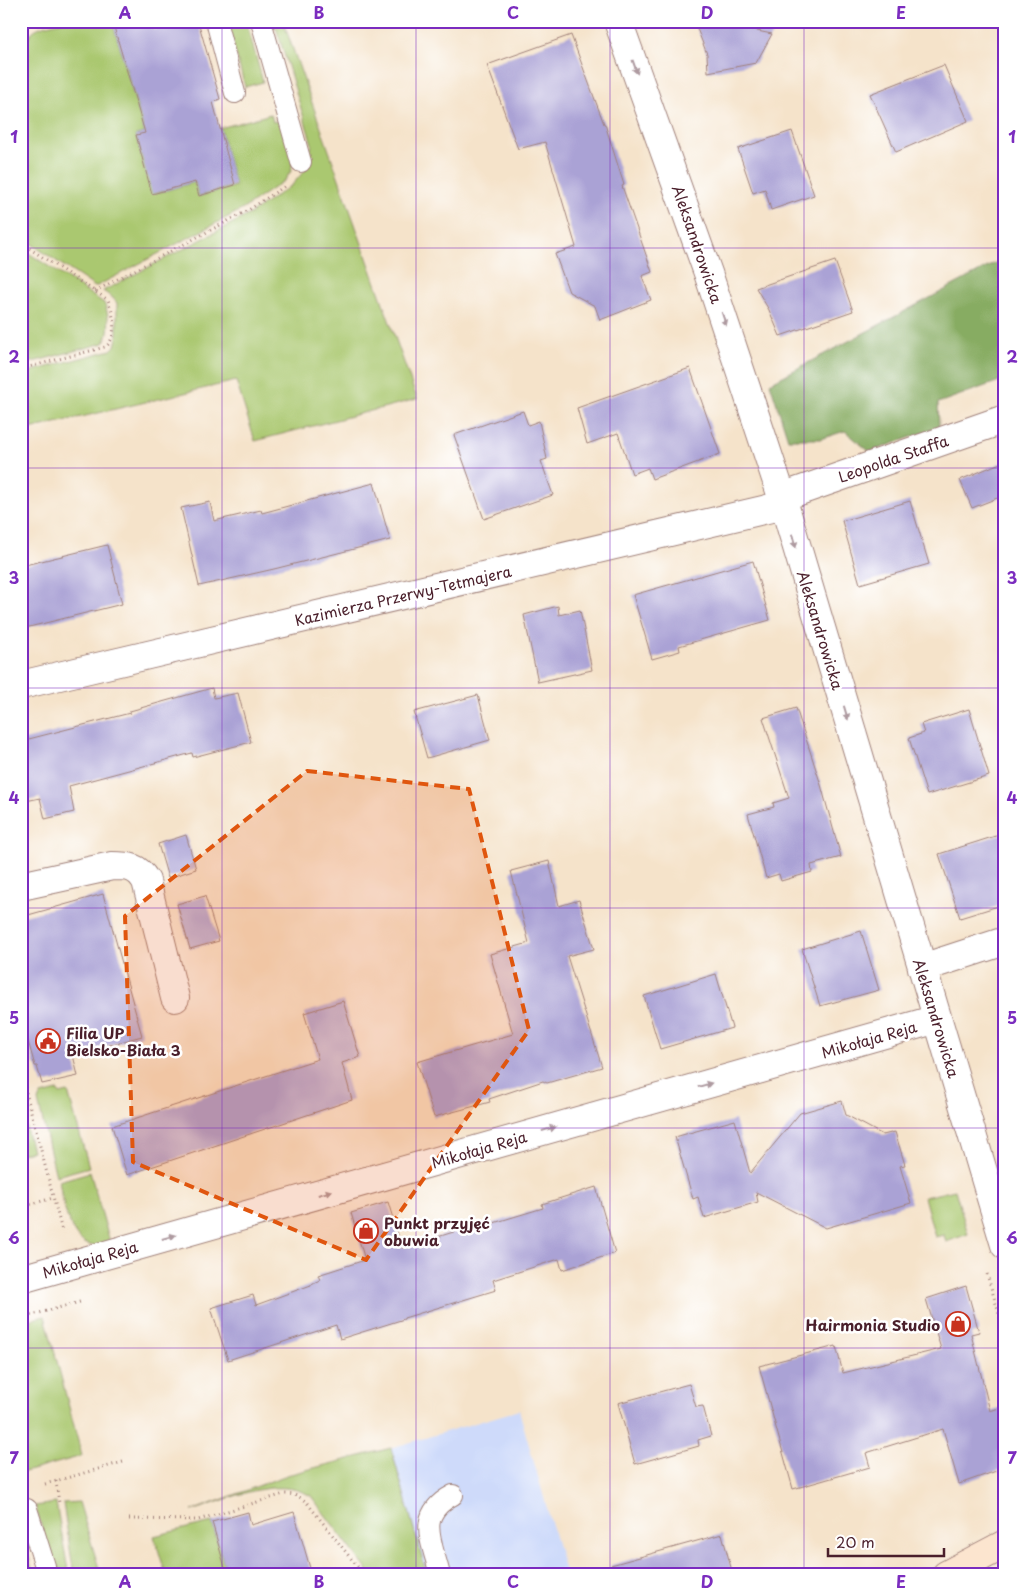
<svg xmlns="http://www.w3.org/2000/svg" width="1026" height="1596" font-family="'Playpen Sans',sans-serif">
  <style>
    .built { fill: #cedafa }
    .green { fill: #aac86f; stroke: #7a744d }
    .forest { fill: #87ac62; stroke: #686646 }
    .building { fill: #aaa2d5 }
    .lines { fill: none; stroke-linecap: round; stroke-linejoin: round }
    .lane-casing { stroke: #a0817a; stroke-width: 22 }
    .street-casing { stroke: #a0817a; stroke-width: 30 }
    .secondary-casing { stroke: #a0817a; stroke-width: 30 }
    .path { stroke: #a0817a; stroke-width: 3; stroke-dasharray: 1 4; stroke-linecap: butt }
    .lane { stroke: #fff; stroke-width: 20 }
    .street { stroke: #fff; stroke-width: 28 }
    .secondary { stroke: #fce5cf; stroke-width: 28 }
    .oneway { fill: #ae9aa0 }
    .marked { fill: #e0560e; fill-opacity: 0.2; stroke: #e0560e; stroke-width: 4; stroke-dasharray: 10 6; stroke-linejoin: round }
    .grid { fill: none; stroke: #7b2cbf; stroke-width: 1; stroke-opacity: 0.55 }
    .labels { text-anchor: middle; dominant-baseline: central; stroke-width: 5; stroke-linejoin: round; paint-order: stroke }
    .street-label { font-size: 15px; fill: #4a1f2b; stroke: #fff }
    .poi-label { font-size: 15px; font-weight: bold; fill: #4a1f2b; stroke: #fff; text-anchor: start }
    .neatline { fill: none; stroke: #7b2cbf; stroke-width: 2 }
    .grid-label { font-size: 16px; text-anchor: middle; font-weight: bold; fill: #7b2cbf }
  </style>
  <rect width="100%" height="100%" fill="#fff"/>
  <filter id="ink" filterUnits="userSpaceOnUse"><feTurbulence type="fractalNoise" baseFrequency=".02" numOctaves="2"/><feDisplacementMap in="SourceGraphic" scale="10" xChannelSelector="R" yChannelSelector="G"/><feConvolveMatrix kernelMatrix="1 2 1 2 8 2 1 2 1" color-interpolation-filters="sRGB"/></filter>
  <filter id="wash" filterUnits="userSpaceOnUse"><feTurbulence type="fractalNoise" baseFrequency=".0096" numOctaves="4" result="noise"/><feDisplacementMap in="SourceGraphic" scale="20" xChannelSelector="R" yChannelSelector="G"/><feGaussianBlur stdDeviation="1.12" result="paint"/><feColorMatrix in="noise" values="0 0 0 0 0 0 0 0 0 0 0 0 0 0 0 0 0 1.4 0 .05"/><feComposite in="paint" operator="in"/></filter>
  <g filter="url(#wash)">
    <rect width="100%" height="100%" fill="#f5e3ca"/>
    <path class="built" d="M519,1410L566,1575H427L391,1448Z"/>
    <path class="green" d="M63,21H132L114,27L145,133L136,135L153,194L195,182L199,196L235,186L220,128L271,114L273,122L282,120L293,160L291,171L285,180L243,209L95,287L21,237V72C23,62 25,39 32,32C39,25 54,24 63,21Z
      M227,21H246L263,82L245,87Z
      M274,21H283L417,399L255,441L236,381L21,431V374L111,350L115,346L117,338V303L113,298L103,291L250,214L292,185L306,169L312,144Z
      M21,248L104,303C109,313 111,333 104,343L21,365Z
      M58,1091L60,1094L68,1092L89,1167L56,1176L38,1101L41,1095Z
      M21,1108L32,1151L21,1154Z
      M90,1172L110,1242C106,1244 102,1246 99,1246C69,1249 63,1201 59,1181Z
      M955,1190L968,1234L946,1242L944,1235L935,1237L924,1197Z
      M45,1316L82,1456L21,1473V1322Z
      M391,1448L427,1575H371L311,1496C277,1475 228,1499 192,1511L287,1475Z
      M79,1502L101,1575H74L63,1503Z
      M56,1503L69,1575H57L35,1506Z
      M212,1522L227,1575H166L154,1536Z
      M21,1525L33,1574L32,1575H21Z"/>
    <path class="forest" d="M1005,207V379L938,403L939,427L870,452L845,431L820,439H788L770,383L999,261Z"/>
    <g id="blocks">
      <path class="building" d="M132,21H151L153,30L184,21H198L220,99L213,102L235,185L199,196L195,182L152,194L136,135L145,133L114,27Z
        M694,21H753L757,31L772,34L756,63L708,72L707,54Z
        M571,35L604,124H605L624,185L622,186L652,272L642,276L651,300L600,320L595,306L569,292L555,254L576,247L545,142L518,149L487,65Z
        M944,65L968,121L896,152L870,94Z
        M792,131L814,195L771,210L765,189L753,193L738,149Z
        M835,261L853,311L780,336L769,310L756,288Z
        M690,368L720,454L652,479L648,468L632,474L618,433L587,444L577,408Z
        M523,411L528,425L539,421L547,459L541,461L553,495L484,519L454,435Z
        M1005,461V495L972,508L960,480Z
        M374,483L390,540L274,569L199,586L181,508L210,502L214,521L261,510L262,513Z
        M910,501L929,564L860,584L842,521Z
        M107,545L122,604L21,629V566Z
        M753,561L770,620L679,646L680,651L652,659L633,595Z
        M558,606L559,615L580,610L592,670L538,682L524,615Z
        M212,688L214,698L238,693L251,742L193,757L192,753L69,786L74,812L45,819L40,798L21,802V741L130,713V711Z
        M478,695L490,740L427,758L414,712Z
        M796,708L821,785L841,857L811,865L812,872L781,881L779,874L766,878L748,814L774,807L773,803L789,798L763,718Z
        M969,709L989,776L927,795L909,738L924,733L921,724Z
        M1005,833V904L960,918L939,854Z
        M186,835L196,869L168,878L158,844Z
        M549,861L559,906L579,900L594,949L567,956L602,1067L547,1083L543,1081L489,1099L490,1102L434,1117L417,1062L513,1034L490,954L529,943L511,871Z
        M103,894L142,1036L73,1055L78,1076L42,1084L37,1066H35L21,1016V917Z
        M205,896L219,941L190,949L177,904Z
        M861,931L879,990L820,1006L802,949Z
        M716,974L732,1028L660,1049L644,996Z
        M343,1001L360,1057L342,1063L352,1100L127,1175L112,1126L318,1059L304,1013Z
        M842,1101L846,1115L883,1135L895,1132L905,1165L900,1166L911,1203L826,1228L756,1192L758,1202L704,1218L698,1197L693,1199L675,1137L735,1120L750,1173L800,1113Z
        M596,1187L615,1253L562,1270L559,1259L493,1280L496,1290L404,1318V1319L340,1339L336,1325L228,1360L211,1308L253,1295L256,1305L311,1285V1284L320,1280L318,1275L365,1260L351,1213L388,1202L402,1248L476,1225L477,1228L543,1208L542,1204Z
        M966,1286L979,1332L971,1334L990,1411L1005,1406V1468L959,1484L943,1429L866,1453L870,1467L793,1489L759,1366L836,1346L843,1373L941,1349L926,1299Z
        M689,1384L696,1407L703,1406L711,1436L698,1440L699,1446L635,1464L618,1403Z
        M248,1512L251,1525L294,1512L312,1575H227L212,1522Z
        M722,1534L733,1575H612L611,1565Z"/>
    </g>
  </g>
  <g filter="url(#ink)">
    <use href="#blocks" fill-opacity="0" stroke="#a0817a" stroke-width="1"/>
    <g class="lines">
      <defs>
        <path id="lane" d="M216,21L235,93
          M261,21L301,162
          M27,1509L45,1566L46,1575
          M440,1575C432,1541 415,1515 453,1495"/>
        <path id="street" d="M618,21L708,273L782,497L1005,1245
          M782,497L1005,419
          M21,685L784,505
          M21,886L112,866C128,866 137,866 146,881L175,998
          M922,968L1005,941
          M21,1279L937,1019"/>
        <path id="secondary" d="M946,1575L1005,1544"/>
      </defs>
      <use href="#lane" class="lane-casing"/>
      <use href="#street" class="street-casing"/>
      <use href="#secondary" class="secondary-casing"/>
      <path class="path" d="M21,243L108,300C114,313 118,339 105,347L21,369
        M95,291L247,211L285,186
        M21,1073L62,1231
        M21,1207L53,1198
        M987,1274L1005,1334
        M21,1318L80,1302
        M56,1481L59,1503
        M45,1484L123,1462
        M129,1519L198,1520L284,1494C295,1494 300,1496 308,1504L364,1575"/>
      <use href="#lane" class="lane"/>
      <use href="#street" class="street"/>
      <use href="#secondary" class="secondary"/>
    </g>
    <defs><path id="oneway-solid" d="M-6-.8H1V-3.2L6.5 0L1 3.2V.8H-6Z" transform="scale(1.25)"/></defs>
    <g class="oneway">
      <use href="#oneway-solid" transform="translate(635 67) rotate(70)"/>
      <use href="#oneway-solid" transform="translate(724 319) rotate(72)"/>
      <use href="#oneway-solid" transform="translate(794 541) rotate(74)"/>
      <use href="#oneway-solid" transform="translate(846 713) rotate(73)"/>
      <use href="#oneway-solid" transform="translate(705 1085) rotate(-16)"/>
      <use href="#oneway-solid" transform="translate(549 1129) rotate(-16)"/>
      <use href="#oneway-solid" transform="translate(325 1193) rotate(-16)"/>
      <use href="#oneway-solid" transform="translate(169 1237) rotate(-16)"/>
    </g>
  </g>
  <path class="marked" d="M307,771L469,789L529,1030L366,1260L133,1162L125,916Z"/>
  <path class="grid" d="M222,21V1575M416,21V1575M610,21V1575M804,21V1575M21,248H1005M21,468H1005M21,688H1005M21,908H1005M21,1128H1005M21,1348H1005"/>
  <defs>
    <symbol id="civic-ring" viewBox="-11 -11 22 22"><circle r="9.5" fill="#fff" stroke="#c8321e" stroke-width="1.5"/><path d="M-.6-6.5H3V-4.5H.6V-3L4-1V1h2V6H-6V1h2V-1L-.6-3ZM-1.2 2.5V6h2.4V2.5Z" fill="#c8321e"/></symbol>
    <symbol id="shop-ring" viewBox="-11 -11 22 22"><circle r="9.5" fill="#fff" stroke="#c8321e" stroke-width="1.5"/><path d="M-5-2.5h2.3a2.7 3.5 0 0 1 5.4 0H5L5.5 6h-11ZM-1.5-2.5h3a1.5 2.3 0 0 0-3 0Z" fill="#c8321e"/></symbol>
  </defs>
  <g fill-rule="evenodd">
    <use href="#civic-ring" x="34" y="1027" width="28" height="28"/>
    <use href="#shop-ring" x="352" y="1217" width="28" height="28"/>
    <use href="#shop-ring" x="944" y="1310" width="28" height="28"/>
  </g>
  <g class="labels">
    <g class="street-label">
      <text transform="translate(698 244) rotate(71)">Aleksandrowicka</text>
      <text transform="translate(893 458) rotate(-19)">Leopolda Staffa</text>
      <text transform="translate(403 595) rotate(-13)">Kazimierza Przerwy-Tetmajera</text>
      <text transform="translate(821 630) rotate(73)">Aleksandrowicka</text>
      <text transform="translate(937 1018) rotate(73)">Aleksandrowicka</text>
      <text transform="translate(869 1039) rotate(-16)">Mikołaja Reja</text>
      <text transform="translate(479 1149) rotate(-16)">Mikołaja Reja</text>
      <text transform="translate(90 1259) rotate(-16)">Mikołaja Reja</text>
    </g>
    <g class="poi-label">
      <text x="66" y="1032">Filia UP<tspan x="66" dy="17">Bielsko-Biała 3</tspan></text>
      <text x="384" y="1222">Punkt przyjęć<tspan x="384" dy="17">obuwia</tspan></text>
      <text x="940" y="1324" text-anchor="end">Hairmonia Studio</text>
    </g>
  </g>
  <rect width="1026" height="1596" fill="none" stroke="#fff" stroke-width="55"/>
  <path d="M828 1548v8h116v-8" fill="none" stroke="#4a1f2b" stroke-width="2.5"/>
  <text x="836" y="1548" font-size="15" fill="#4a1f2b" stroke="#ffffff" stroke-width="4" paint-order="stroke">20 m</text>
  <rect x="28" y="28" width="970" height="1540" class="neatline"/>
  <g class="grid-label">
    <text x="125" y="19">A</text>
    <text x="319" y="19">B</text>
    <text x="513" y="19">C</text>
    <text x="707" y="19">D</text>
    <text x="901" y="19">E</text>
    <text x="14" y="143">1</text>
    <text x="1012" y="143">1</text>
    <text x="14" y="363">2</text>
    <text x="1012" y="363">2</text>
    <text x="14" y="584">3</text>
    <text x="1012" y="584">3</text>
    <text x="14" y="804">4</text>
    <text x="1012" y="804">4</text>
    <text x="14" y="1024">5</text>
    <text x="1012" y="1024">5</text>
    <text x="14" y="1244">6</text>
    <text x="1012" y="1244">6</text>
    <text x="14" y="1464">7</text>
    <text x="1012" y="1464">7</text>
    <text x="125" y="1588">A</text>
    <text x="319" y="1588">B</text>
    <text x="513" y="1588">C</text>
    <text x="707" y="1588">D</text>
    <text x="901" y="1588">E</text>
  </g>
</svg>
